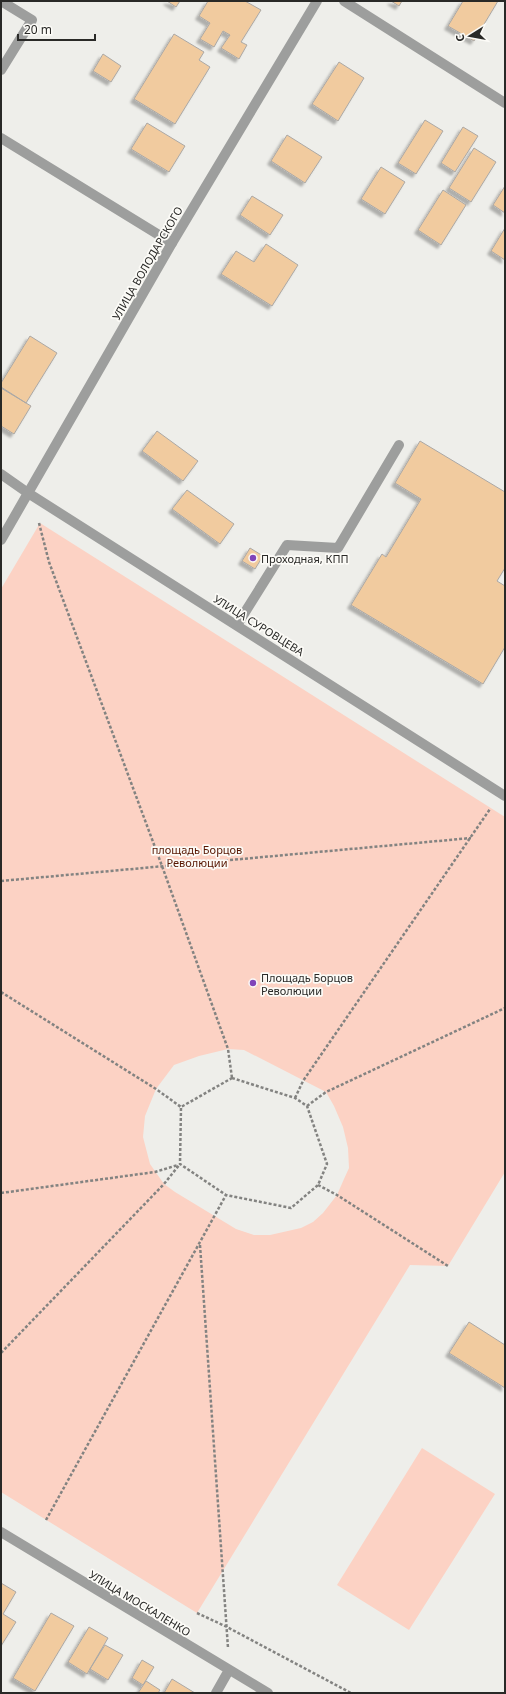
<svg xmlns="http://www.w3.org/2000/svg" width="506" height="1694" font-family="'Noto Sans',sans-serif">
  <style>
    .green { fill: #fcd2c4; fill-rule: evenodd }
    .building { fill: #f1cb9f; stroke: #aba8a5; filter: url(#shadow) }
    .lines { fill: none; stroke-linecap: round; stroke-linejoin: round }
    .path { stroke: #838381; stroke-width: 2.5; stroke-dasharray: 3 2; stroke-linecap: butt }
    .service { stroke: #9d9e9d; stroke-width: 10 }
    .minor { stroke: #9d9e9d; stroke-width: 10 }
    .tertiary { stroke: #9d9e9d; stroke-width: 10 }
    .poi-dot { fill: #8044b9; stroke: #fcfbf7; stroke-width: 1.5 }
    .labels { text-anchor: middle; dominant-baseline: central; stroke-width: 3.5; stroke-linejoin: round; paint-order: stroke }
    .street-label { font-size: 11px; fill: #292927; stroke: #fcfbf7 }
    .poi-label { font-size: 11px; fill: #292927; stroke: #fcfbf7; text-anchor: start }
    .park-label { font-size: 11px; fill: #571600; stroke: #fcfbf7 }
  </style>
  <defs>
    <filter id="shadow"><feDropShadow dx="-3.5" dy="3.5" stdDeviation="1" flood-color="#0004"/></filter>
  </defs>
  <rect width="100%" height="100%" fill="#eeeeea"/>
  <path class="green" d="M40,523L505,817V1172L448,1266L410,1265L197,1613L1,1492V589ZM228,1049L244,1050L326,1092L334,1106L343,1127L348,1148L349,1168L344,1179L337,1195L323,1213L313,1222L301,1228L270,1235H254L236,1229L175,1192L164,1184L150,1164L143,1137L145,1116L156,1089L174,1065L199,1056Z
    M422,1448L495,1494L409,1630L337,1585Z"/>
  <path class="building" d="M167,1H180L176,7Z
    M208,1H245L261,10L241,42L247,45L239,59L221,48L230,35L223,31L214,47L200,39L210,23L199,16Z
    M391,1H402L399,6Z
    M463,1H498L474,41L448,26Z
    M174,34L204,52L199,60L210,67L175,124L134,99Z
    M103,54L121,66L111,82L93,71Z
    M339,62L364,78L338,121L312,104Z
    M425,120L443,131L416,174L398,163Z
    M147,123L185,146L169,172L131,149Z
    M463,127L478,136L455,172L441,163Z
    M287,135L322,157L305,183L271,161Z
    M474,148L496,162L471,202L449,188Z
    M381,167L405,182L385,214L361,199Z
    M505,186V213L493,205Z
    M443,190L466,205L441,245L418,230Z
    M252,196L283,215L270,235L240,215Z
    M505,228V260L491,251Z
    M266,244L298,265L272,306L221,274L236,251L254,262Z
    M30,336L57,353L26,403L1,387V383Z
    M1,388L31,406L14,434L1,426Z
    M157,431L198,461L183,481L142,451Z
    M420,441L505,492V568L497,581L505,586V647L483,684L351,605L382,554L386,557L421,499L395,483Z
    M187,490L234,524L220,544L172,509Z
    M250,548L263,556L255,569L242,561Z
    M469,1322L505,1345V1388L449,1353Z
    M1,1583L16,1592L3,1614L16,1622L1,1646Z
    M51,1613L74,1626L35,1691L13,1678Z
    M89,1627L108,1638L87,1674L68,1662Z
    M105,1645L123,1655L108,1680L90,1669Z
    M142,1660L154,1667L143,1685L132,1678Z
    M172,1679L195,1693H164Z
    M146,1681L160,1690L158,1693H138Z"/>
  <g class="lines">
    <path class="path" d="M39,523L49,562L162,866L228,1049L232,1078
      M1,881L471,838
      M1,992L156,1089L181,1107
      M232,1078L295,1098L307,1106L327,1164L318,1185L291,1208L226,1195L180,1164L181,1107Z
      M295,1098L303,1081L490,809
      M307,1106L326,1092L505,1008
      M318,1185L337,1195L448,1266
      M1,1193L155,1172L178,1165
      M200,1245L228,1648
      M1,1353L164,1184L180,1164
      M46,1520L226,1195
      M197,1613L227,1627L351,1693"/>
    <path class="service" d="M1,70L32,20L1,1
      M1,138L172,243
      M237,625L287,545L338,548L399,445"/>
    <path class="minor" d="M344,1L505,103
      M1,474L28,493
      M1,1532L268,1693
      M216,1693L229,1670"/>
    <path class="tertiary" d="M28,493L505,796
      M1,540L172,243L317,1"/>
  </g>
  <g class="poi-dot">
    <circle cx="253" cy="558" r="4"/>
    <circle cx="253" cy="983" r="4"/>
  </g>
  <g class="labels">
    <g class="street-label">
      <text transform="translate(147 263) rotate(-60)">УЛИЦА ВОЛОДАРСКОГО</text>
      <text transform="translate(259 625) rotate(32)">УЛИЦА СУРОВЦЕВА</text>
      <text transform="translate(140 1603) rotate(31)">УЛИЦА МОСКАЛЕНКО</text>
    </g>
    <g class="poi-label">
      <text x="261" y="558">Проходная, КПП</text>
      <text x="261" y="977">Площадь Борцов<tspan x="261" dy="13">Революции</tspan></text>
    </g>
    <g class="park-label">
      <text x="197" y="849">площадь Борцов<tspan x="197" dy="13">Революции</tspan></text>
    </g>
  </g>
  <rect width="506" height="1694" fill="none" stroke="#292927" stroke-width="4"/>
  <g transform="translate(470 36) rotate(259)" stroke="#fcfbf7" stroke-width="3" paint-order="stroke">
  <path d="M0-3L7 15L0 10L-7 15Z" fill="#292927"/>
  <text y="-6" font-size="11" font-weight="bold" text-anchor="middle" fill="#292927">С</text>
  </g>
  <path d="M18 34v6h77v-6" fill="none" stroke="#292927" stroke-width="2"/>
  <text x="24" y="34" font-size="12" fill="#292927" stroke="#fcfbf7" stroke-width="3" paint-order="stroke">20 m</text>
</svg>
